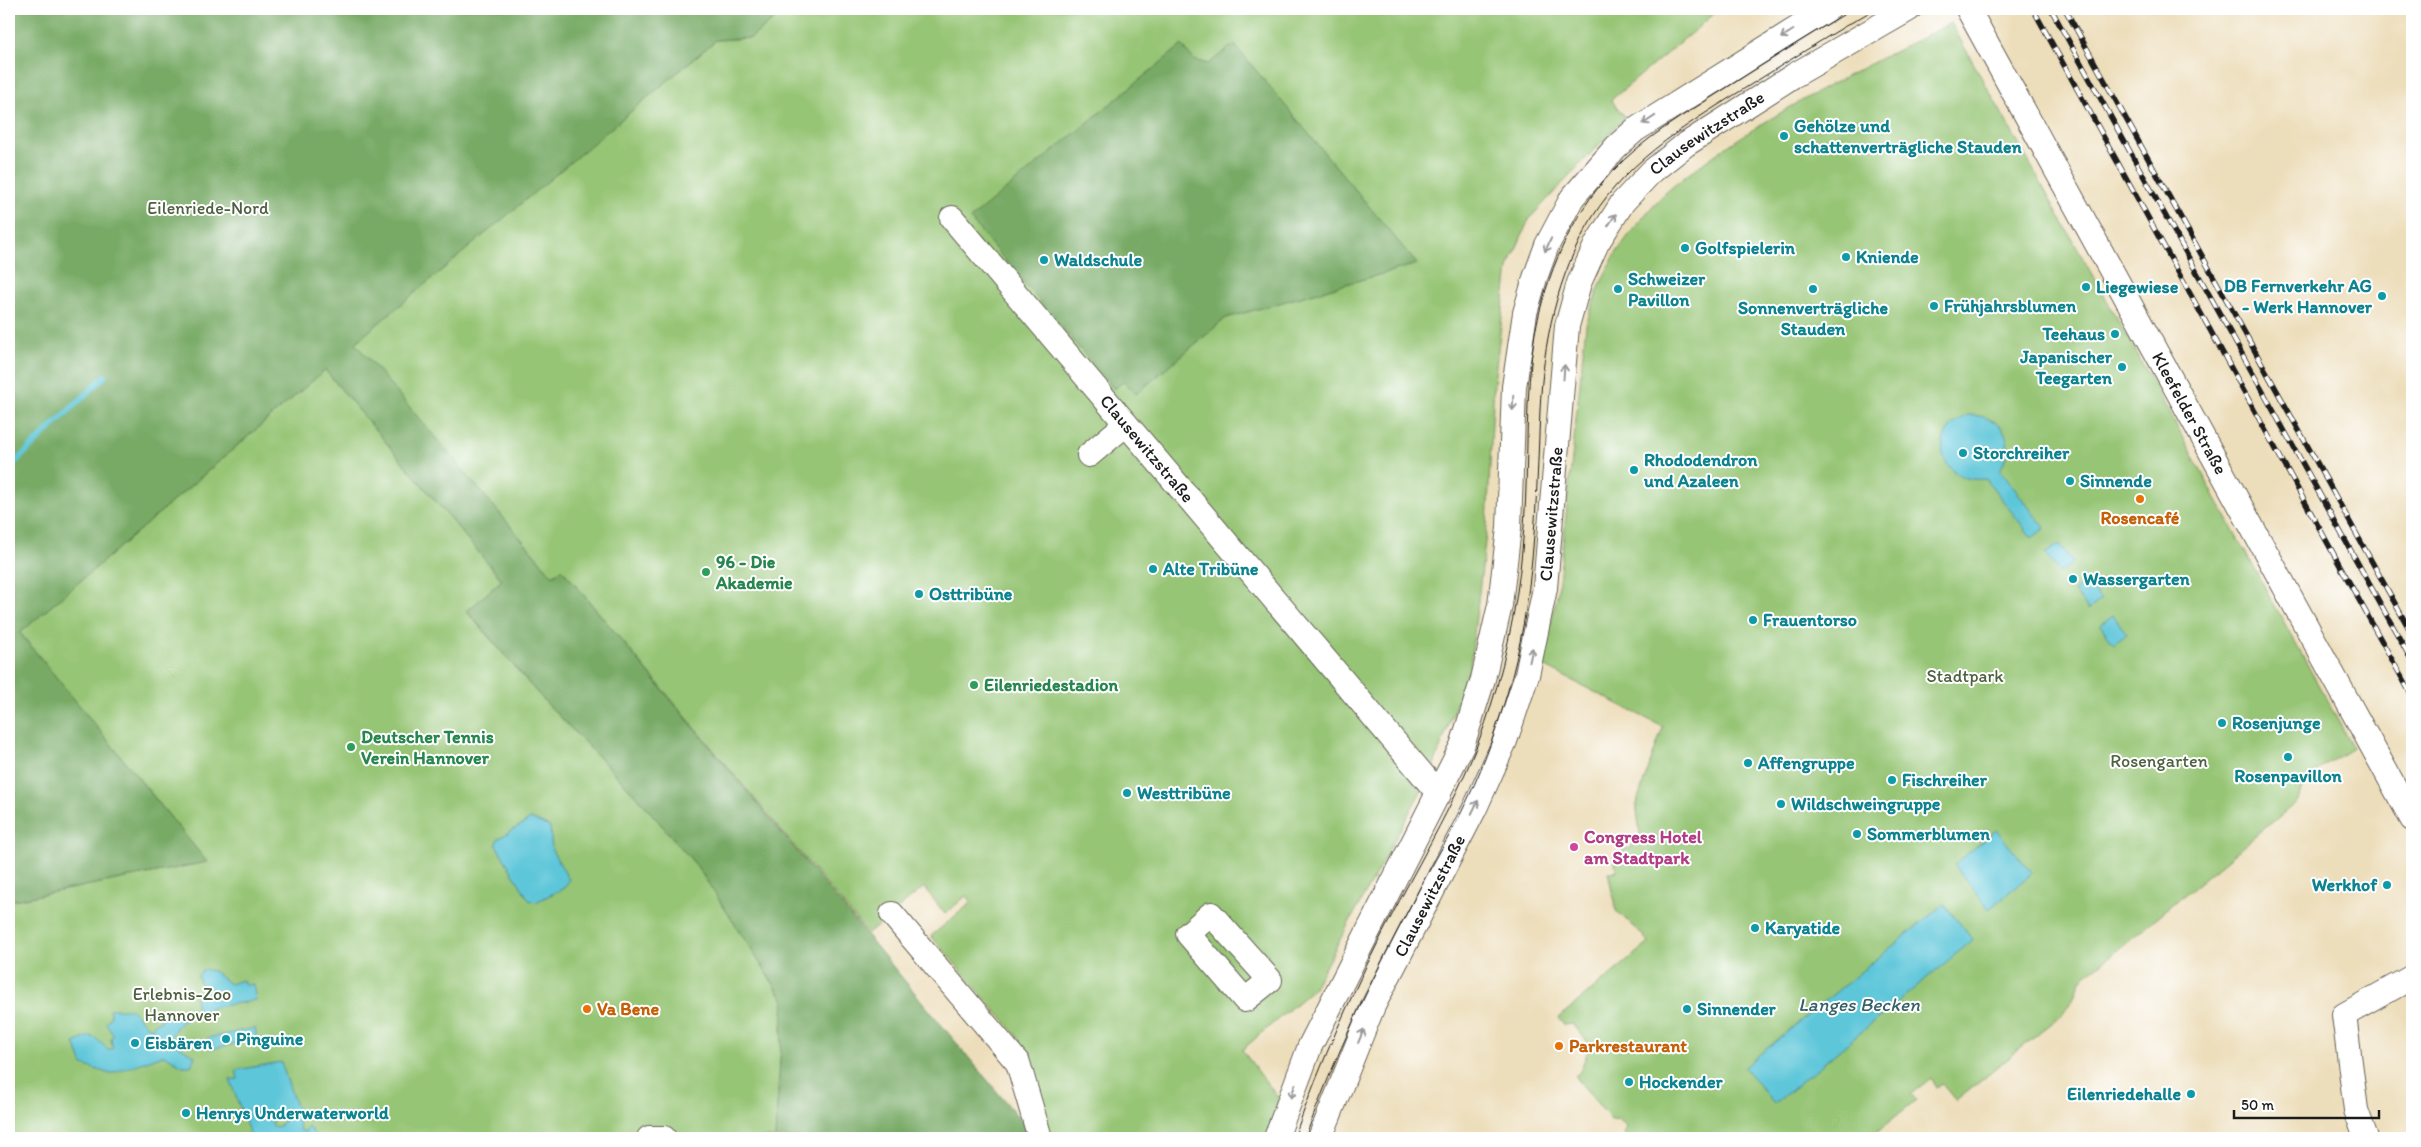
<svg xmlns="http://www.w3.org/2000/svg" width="2421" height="1147" font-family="Itim,sans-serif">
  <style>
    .green { fill: #96c574; stroke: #597048; fill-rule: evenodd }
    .forest { fill: #78aa66; stroke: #4a6341 }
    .water { fill: #5dc6d9; stroke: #3c717a; fill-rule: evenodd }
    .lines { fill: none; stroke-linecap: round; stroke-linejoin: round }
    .stream { stroke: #5dc6d9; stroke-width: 5.5 }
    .minor-casing { stroke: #656054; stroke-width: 26 }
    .minor { stroke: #fff; stroke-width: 24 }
    .tram { stroke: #1c1c1c; stroke-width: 1 }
    .rail-casing { stroke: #1c1c1c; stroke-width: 5.5 }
    .rail { stroke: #fff; stroke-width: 4; stroke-dasharray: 11; stroke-linecap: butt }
    .oneway { stroke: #999 }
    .culture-dot { fill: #0f9aa8; stroke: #fff; stroke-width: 2 }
    .food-dot { fill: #e8710a; stroke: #fff; stroke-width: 2 }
    .leisure-dot { fill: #2e9e5b; stroke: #fff; stroke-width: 2 }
    .hotel-dot { fill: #d1479c; stroke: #fff; stroke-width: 2 }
    .labels { text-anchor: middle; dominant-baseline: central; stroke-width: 4; stroke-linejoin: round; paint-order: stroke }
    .culture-label { font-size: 18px; font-weight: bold; fill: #0d838f; stroke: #fff; text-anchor: start }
    .street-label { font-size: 18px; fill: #1c1c1c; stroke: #fff }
    .park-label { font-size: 18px; fill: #4d603f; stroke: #fff }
    .food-label { font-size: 18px; font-weight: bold; fill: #c56008; stroke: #fff; text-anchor: start }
    .leisure-label { font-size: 18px; font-weight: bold; fill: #27864d; stroke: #fff; text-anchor: start }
    .hotel-label { font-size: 18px; font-weight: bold; fill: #b23c85; stroke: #fff; text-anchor: start }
    .water-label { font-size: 19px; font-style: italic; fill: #366068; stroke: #fff }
  </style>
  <rect width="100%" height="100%" fill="#fff"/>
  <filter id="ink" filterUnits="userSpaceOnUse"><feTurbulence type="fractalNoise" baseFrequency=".02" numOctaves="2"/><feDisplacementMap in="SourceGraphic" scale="10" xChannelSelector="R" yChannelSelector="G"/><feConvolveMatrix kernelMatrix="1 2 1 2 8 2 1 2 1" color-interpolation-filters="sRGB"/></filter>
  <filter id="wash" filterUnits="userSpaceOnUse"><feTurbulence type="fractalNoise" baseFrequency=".0096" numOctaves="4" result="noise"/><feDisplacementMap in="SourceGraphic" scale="20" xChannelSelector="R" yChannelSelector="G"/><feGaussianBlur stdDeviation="1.12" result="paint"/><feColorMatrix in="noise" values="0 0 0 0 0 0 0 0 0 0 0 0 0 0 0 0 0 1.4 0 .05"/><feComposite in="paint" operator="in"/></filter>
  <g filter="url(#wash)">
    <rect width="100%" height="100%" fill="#eddebb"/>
    <path class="green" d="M786,9H1720L1611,100L1625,117L1529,219L1508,268L1494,382L1487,526L1470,667L1431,773L1313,989L1242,1050L1279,1099L1267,1138H1049L1019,1038L931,936L972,902L966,896L945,914L924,887L868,934L562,569L553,576L354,343L716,40L751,38ZM1182,46L1194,60L1208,64L1417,264L1226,318L1136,394L1124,381L1114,389Z
      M1951,23L2145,369L2353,748L2305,777L2298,801L2081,980L2073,999L2063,1014L1956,1101L1942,1084L1937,1088L1931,1078L1911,1094L1916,1100L1869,1138H1630L1624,1134L1626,1127L1619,1119L1611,1120L1575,1076L1580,1072L1590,1045L1573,1024L1564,1025L1558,1018L1649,943L1638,930L1616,911L1608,872L1616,871L1614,856L1623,854L1622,849L1632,848V842L1641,840L1636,804L1663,727L1542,665L1558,591L1586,325C1595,297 1604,270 1621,246C1632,230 1656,200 1671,188C1755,119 1855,72 1951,23Z
      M325,370L502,580L467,612L539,695L639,799L697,866L784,1000L775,1138H9V901L207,862L20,633Z"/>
    <path class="forest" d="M9,9H786L751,38L716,40L355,343L553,576L562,569L1029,1130L1031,1138H775L784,1000L697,866L639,799L539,695L467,611L502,580L325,370L20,633L207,862L9,901Z
      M1234,44L1417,264L1226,318L1136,394L1124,381L1114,389L970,219L1182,45L1194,60L1208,64Z"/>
    <path class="water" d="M1968,415C2003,415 2018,440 2000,470L2045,528L2032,538L1986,479C1940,485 1925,433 1968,415Z
      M2059,544L2073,563L2060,573L2045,554Z
      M2087,581L2101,600L2088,610L2074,591Z
      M2113,615L2127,634L2114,644L2100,625Z
      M531,819L550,827L552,850L569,880L564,888L536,902L529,900L496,845L497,840L501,837Z
      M1996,830L2032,873L1989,909L1954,865Z
      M1944,904L1973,940L1774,1104L1744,1067Z
      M204,969L213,971L230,984L242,980L246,985L253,984L256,1000C228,1006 181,1007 171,1038L174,1043L195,1056L191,1066H183L164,1055L110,1074L83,1065L74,1043L90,1036L97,1039L108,1050L113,1048L111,1040L113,1034L106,1023L111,1016L109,1009H131L147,1026L152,1028L155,1023L161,1021L162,1017L195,1011L197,1010L195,997L202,993L198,975Z
      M255,1028L257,1039L211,1049L208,1038Z
      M281,1062L296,1106L303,1117L298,1121L300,1130L305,1132L308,1126L317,1138H251L230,1080L238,1079L236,1070ZM271,1115H284L286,1120L281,1123L280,1126L273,1127Z"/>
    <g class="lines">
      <path class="stream" d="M9,468L105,376"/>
    </g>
  </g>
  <g filter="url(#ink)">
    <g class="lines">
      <defs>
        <g id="minor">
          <path id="s1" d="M1968,9L2412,819"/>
          <path id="s2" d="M952,218L1439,794"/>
          <path d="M1089,455L1126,424"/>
          <path d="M892,914L1018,1063L1040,1138"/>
          <path d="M1211,914L1270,980L1245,1000L1188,934Z"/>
          <path d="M649,1138H664"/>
          <path d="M1276,1138L1310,1046L1462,746L1483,679L1500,605L1509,528L1514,387L1525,313L1535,278L1547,245L1572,198L1616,147L1635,130L1828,9"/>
          <path id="s3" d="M1320,1138L1373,1006L1475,808L1505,741L1527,675L1545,588L1567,326L1579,283L1597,243L1623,202L1651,172L1685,145L1793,76L1909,9"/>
          <path d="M2366,1138L2356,1110L2344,1015L2412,977"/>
        </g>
      </defs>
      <use href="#minor" class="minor-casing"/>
      <use href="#minor" class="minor"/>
      <path class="tram" d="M1294,1138C1321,1061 1355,986 1393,913C1428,846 1467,782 1490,709C1509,650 1520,588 1524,526C1529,462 1524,396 1535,333C1546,276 1571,215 1611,173C1643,138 1684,115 1723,90C1766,62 1809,35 1853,9
        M1305,1138C1335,1056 1372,978 1413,901C1428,871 1446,843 1461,813C1480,775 1495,735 1507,694C1535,601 1536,506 1540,410C1543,343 1557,275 1592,218C1629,157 1696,119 1755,82C1795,57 1834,32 1875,9"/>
      <defs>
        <path id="rail" d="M2033,9L2412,696
          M2051,9L2412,661
          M2065,9L2412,634"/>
      </defs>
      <use href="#rail" class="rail-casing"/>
      <use href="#rail" class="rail"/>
    </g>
    <defs><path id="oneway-shaft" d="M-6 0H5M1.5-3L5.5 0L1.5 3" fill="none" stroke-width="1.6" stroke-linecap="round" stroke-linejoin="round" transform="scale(1.25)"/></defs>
    <g class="oneway">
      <use href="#oneway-shaft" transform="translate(1787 34) rotate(148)"/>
      <use href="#oneway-shaft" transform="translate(1649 120) rotate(146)"/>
      <use href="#oneway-shaft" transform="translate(1612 220) rotate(-57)"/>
      <use href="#oneway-shaft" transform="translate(1548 245) rotate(115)"/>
      <use href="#oneway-shaft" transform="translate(1564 372) rotate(-86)"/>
      <use href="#oneway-shaft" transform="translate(1513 403) rotate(92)"/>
      <use href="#oneway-shaft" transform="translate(1531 655) rotate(-78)"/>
      <use href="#oneway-shaft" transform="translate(1475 807) rotate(-64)"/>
      <use href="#oneway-shaft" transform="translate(1361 1036) rotate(-67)"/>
      <use href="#oneway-shaft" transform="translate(1293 1091) rotate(110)"/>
    </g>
  </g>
  <g class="culture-dot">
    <circle cx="1784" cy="136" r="5"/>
    <circle cx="1685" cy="248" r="5"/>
    <circle cx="1846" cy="257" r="5"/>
    <circle cx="1044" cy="260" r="5"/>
    <circle cx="2086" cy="287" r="5"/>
    <circle cx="1618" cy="289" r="5"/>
    <circle cx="1813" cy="289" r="5"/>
    <circle cx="2382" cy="296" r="5"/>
    <circle cx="1934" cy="306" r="5"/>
    <circle cx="2115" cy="334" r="5"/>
    <circle cx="2122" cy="367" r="5"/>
    <circle cx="1963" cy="453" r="5"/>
    <circle cx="1634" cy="470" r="5"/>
    <circle cx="2070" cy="481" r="5"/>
    <circle cx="1153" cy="569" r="5"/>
    <circle cx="2073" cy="579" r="5"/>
    <circle cx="919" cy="594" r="5"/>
    <circle cx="1753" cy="620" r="5"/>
    <circle cx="2222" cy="723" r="5"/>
    <circle cx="2288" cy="757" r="5"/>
    <circle cx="1748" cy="763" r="5"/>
    <circle cx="1892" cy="780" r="5"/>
    <circle cx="1127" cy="793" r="5"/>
    <circle cx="1781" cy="804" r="5"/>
    <circle cx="1857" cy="834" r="5"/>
    <circle cx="2387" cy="885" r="5"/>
    <circle cx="1755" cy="928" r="5"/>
    <circle cx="1687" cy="1009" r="5"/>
    <circle cx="226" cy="1039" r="5"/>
    <circle cx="135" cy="1043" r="5"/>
    <circle cx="1629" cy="1082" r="5"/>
    <circle cx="2191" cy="1094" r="5"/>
    <circle cx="186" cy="1113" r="5"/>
  </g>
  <g class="food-dot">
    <circle cx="2140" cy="499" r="5"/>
    <circle cx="587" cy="1009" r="5"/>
    <circle cx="1559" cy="1046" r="5"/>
  </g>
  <g class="leisure-dot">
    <circle cx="706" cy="572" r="5"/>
    <circle cx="974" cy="685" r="5"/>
    <circle cx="351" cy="747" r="5"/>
  </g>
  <circle class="hotel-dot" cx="1574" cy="847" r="5"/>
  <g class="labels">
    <g class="culture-label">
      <text x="1794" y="126">Gehölze und<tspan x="1794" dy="21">schattenverträgliche Stauden</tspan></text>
      <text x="1695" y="248">Golfspielerin</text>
      <text x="1856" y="257">Kniende</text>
      <text x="1054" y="260">Waldschule</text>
      <text x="1628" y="279">Schweizer<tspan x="1628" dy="21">Pavillon</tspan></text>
      <text x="2372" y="286" text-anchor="end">DB Fernverkehr AG<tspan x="2372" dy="21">- Werk Hannover</tspan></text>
      <text x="2096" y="287">Liegewiese</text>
      <text x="1944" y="306">Frühjahrsblumen</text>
      <text x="1813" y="308" text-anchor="middle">Sonnenverträgliche<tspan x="1813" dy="21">Stauden</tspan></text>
      <text x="2105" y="334" text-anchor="end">Teehaus</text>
      <text x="2112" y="357" text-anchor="end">Japanischer<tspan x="2112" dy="21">Teegarten</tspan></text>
      <text x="1973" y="453">Storchreiher</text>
      <text x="1644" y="460">Rhododendron<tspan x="1644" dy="21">und Azaleen</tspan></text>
      <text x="2080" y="481">Sinnende</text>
      <text x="1163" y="569">Alte Tribüne</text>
      <text x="2083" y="579">Wassergarten</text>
      <text x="929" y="594">Osttribüne</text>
      <text x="1763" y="620">Frauentorso</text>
      <text x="2232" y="723">Rosenjunge</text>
      <text x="1758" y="763">Affengruppe</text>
      <text x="2288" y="776" text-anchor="middle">Rosenpavillon</text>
      <text x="1902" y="780">Fischreiher</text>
      <text x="1137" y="793">Westtribüne</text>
      <text x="1791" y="804">Wildschweingruppe</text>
      <text x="1867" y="834">Sommerblumen</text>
      <text x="2377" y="885" text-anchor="end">Werkhof</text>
      <text x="1765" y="928">Karyatide</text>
      <text x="1697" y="1009">Sinnender</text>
      <text x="236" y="1039">Pinguine</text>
      <text x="145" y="1043">Eisbären</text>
      <text x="1639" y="1082">Hockender</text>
      <text x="2181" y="1094" text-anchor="end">Eilenriedehalle</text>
      <text x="196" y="1113">Henrys Underwaterworld</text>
    </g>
    <g class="street-label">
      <text stroke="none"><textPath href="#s3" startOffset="1106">Clausewitzstraße</textPath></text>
      <text stroke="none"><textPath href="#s1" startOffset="461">Kleefelder Straße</textPath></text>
      <text stroke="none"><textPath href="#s2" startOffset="302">Clausewitzstraße</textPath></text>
      <text stroke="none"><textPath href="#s3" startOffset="671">Clausewitzstraße</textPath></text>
      <text stroke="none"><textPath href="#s3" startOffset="266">Clausewitzstraße</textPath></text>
    </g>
    <g class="park-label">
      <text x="208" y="208">Eilenriede-Nord</text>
      <text x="1965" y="676">Stadtpark</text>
      <text x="2159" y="761">Rosengarten</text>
      <text x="182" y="994">Erlebnis-Zoo<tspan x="182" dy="21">Hannover</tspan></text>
    </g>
    <g class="food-label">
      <text x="2140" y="518" text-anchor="middle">Rosencafé</text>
      <text x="597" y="1009">Va Bene</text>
      <text x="1569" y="1046">Parkrestaurant</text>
    </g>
    <g class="leisure-label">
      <text x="716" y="562">96 - Die<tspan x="716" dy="21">Akademie</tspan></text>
      <text x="984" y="685">Eilenriedestadion</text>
      <text x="361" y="737">Deutscher Tennis<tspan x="361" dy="21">Verein Hannover</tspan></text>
    </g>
    <g class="hotel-label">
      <text x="1584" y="837">Congress Hotel<tspan x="1584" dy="21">am Stadtpark</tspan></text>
    </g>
    <g class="water-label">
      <text x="1859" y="1004">Langes Becken</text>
    </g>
  </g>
  <rect width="2421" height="1147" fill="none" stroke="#fff" stroke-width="30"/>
  <path d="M2234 1110v8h145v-8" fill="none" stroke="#1c1c1c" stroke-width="2.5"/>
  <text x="2241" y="1110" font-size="15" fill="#1c1c1c" stroke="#ffffff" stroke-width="4" paint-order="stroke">50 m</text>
</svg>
